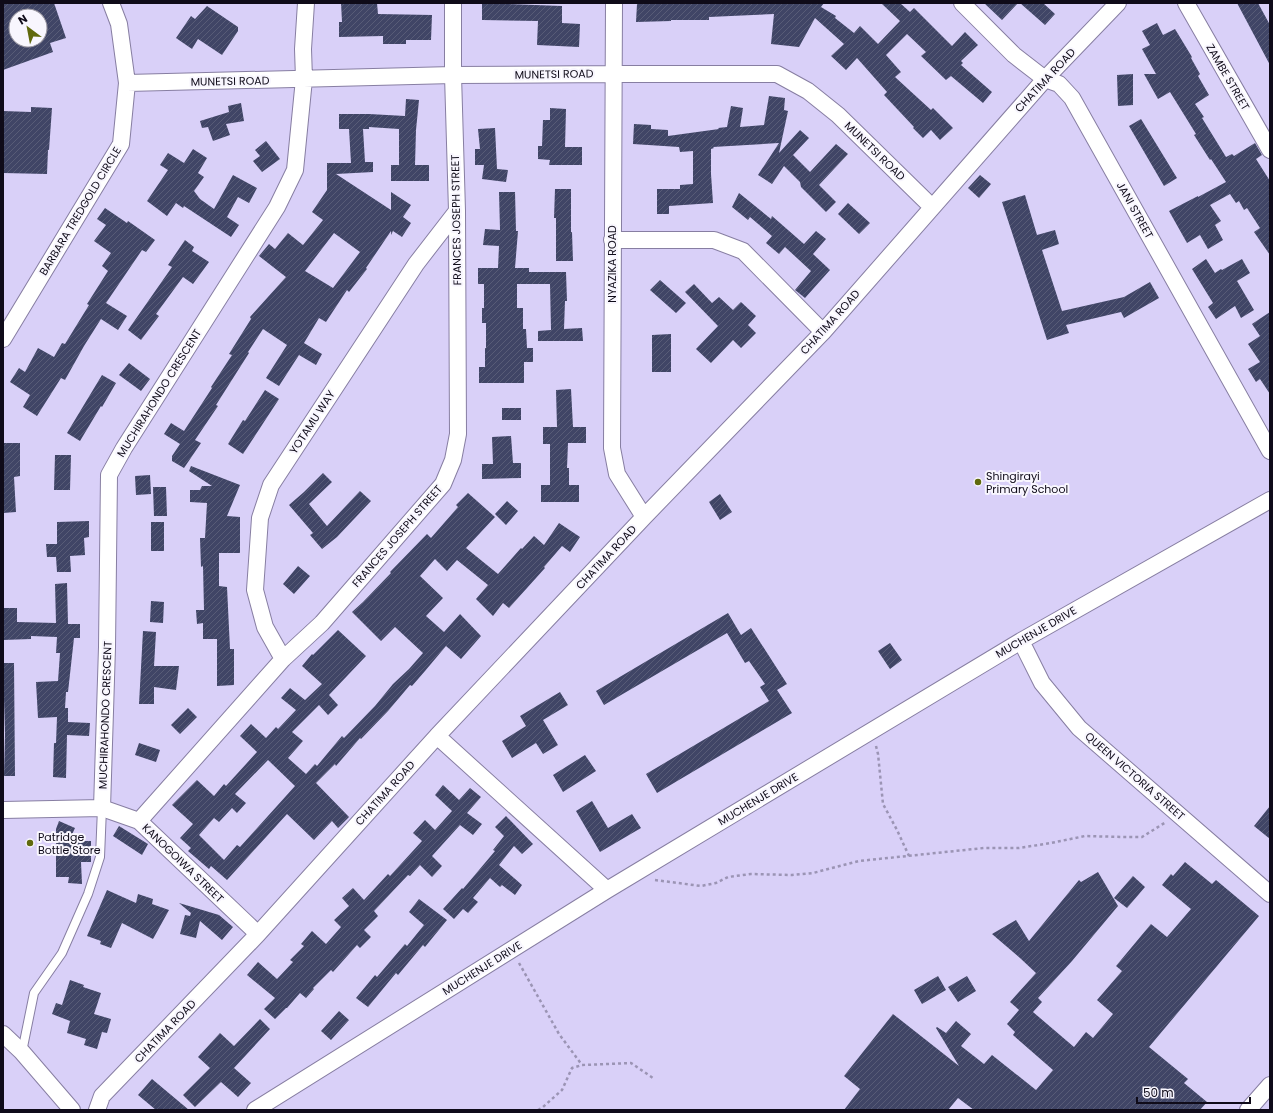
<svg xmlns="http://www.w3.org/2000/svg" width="1273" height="1113" font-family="Poppins,sans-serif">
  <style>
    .building { fill: url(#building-hatch); fill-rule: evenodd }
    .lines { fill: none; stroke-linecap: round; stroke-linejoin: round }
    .lane-casing { stroke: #877ea2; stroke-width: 10 }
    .street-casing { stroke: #877ea2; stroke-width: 18 }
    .path { stroke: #9b94b4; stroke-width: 2.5; stroke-dasharray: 3 3; stroke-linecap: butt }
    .lane { stroke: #fff; stroke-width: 8 }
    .street { stroke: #fff; stroke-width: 16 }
    .poi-dot { fill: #60690d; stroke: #f8f6fe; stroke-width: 1.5 }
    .labels { text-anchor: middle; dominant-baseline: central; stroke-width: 4; stroke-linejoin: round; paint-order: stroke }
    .street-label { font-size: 11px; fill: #0f0b19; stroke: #f8f6fe }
    .poi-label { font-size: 11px; fill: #0f0b19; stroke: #f8f6fe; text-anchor: start }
  </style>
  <defs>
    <pattern id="building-hatch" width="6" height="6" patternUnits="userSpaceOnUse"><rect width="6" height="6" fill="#404566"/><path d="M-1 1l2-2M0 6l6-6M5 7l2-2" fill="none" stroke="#585c77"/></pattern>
  </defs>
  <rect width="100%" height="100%" fill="#d9d0f8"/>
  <path class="building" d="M3,3H54L66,38L50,43L53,52L3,70ZM16,16H40V40H16Z
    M341,3H377L378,14L432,15L431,40H406V44H383V36L339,37V22H342Z
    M482,3L562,6V23L580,24L579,47L537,45L538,21L482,20Z
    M656,3H824L821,7L836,16L835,18L854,33L860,26L878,44L900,21L881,3H900L910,12L914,8L952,46L965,32L978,45L961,61L963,63L961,65L992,92L983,103L951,76L946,80L921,56L926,52L907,34L886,55L901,72L895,77L931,110L933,108L953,128L940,140L931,130L923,138L913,128L914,127L884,95L887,92L857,58L846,70L831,56L844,44L815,18L799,47L771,44L774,14L709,17V20H671V21L636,22L637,4Z
    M984,3H1018L1002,20Z
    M1020,3H1043L1055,14L1045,25Z
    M1237,3H1258L1270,25V65Z
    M207,6L238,27V31L222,55L198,39L192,49L176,38L191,16L195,19Z
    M1157,23L1163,35L1175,29L1192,57L1191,58L1200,74L1198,76L1209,95L1195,104L1204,117L1202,118L1226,157L1232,154L1234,156L1255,143L1262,155L1256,159L1270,181V255L1254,232L1260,228L1247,208L1244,210L1239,201L1236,203L1230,194L1210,205L1221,221L1215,225L1223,240L1208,249L1200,235L1187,243L1169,211L1198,196V197L1226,182L1211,159L1210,160L1194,135L1196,134L1170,92L1158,99L1144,74H1156L1142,49L1150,45L1142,31Z
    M1133,74V105L1118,106L1117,75Z
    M769,96L785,98L784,110L788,111L779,153L800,130L809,138L793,155L810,172L836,144L848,154L819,185L836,202L826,212L801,187L800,182L784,166L772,184L758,175L779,143L713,147L714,148L711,149V174L713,203L669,206V214H657V189H680V185L693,184V151L680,152L679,147L633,144L634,124L651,125V129L668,130V136L719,129L718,128L727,127L731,106L743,108L740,127L764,125Z
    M406,99L419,100L416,130L415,165H429V181H391V165H399V129L369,127V129H363L365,162H373V172L336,174L391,210V192L411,205L403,217L411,223L402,237L393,231L391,235V231L366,268L367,269L349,292L347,290L326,322L319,318L304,343L322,354L316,365L299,355L279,386L266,378L287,345L263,329L248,352L249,353L216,405L218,406L195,440L201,443L184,468L172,461V456L180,444L164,434L171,423L184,431L212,388L211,387L232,355L229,354L251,319L250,317L286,277L259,256L269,244L275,249L288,233L303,245L323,220L312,212L327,190V163H351L349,129H339V114H369L405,116ZM334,233L360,252L333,288L305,271Z
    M241,103L244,121L226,124L230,135L213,141L208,127L202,128L200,121L229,112L228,106Z
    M31,107L52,108L49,150H48L47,174L3,173V111L31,112Z
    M550,108L566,109L565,147H582V165H549L550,160L538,159V146H542L543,120H550Z
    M1141,119L1177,178L1164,186L1129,126Z
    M495,128L497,169L508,170L506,182L482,179L484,165H475V149H480L478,129Z
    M266,141L280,159L262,172L253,161L260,156L255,150Z
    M193,149L207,158L198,173L204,177L194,191L200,199L214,209L233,175L257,188L249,203L238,197L227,217L239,225L231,237L184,206L183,208L176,203L167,216L147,201L168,170L160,165L168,153L184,163Z
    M980,175L991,184L979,198L968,188Z
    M555,189H571V232H572L573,261H556V218H554Z
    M499,192H515L516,231H518L515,268H529V272H566L567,301H565L564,329L582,328L583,341H538V331L551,330L550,284H517V308H523V329H526L527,348H533V362H524V383H479V367H485V348H486V323H482V308H484V284H478V268H498L499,246L483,245L485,229L500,230Z
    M739,193L771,219L772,216L804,244L816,231L826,239L813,254L830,270L805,298L795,290L811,271L785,247L779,254L766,243L772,236L750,217L748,220L732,207Z
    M1025,195L1037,235L1055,230L1059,244L1042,250L1062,311L1124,297L1150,282L1159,298L1124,318L1121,312L1066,325L1069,333L1047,340L1002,202Z
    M848,203L870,223L859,234L838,214Z
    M105,208L127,223L128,221L155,240L146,252L142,250L106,303L127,316L118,330L101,319L84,346L65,380L61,378L37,416L23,407L30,395L10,382L19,368L25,372L38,348L54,357L62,343L65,344L89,305L87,304L108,271L102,266L111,253L94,241L106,225L97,219Z
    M185,240L194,247L192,251L209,262L193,284L183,277L156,314L159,316L141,340L128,330L172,267L168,265Z
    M1206,259L1215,273L1221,269L1222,270L1242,259L1250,273L1237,281L1254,310L1241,318L1235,306L1216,319L1208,307L1213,303L1192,269Z
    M660,280L686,303L676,313L650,290Z
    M694,284L712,303L719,297L733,310L741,302L756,316L748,325L756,333L741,348L733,340L711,363L696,349L718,326L685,292Z
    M1270,312V394L1260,379L1256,382L1248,369L1260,362L1248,344L1260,336L1252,324Z
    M671,334V372H652V335Z
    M129,363L150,379L141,391L119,375Z
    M102,375L116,383L102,407L101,406L80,441L67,433Z
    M571,389L573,427H586V443H568L567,468H569V485H579V502H541V485H550V444H543V427H557L556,390Z
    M265,390L279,399L243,454L228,444L243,420L245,421Z
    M502,408H521V420H502Z
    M511,436L513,463H521V478L482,479V464H493L492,437Z
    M3,443H20V476L14,477L16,512L3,513Z
    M55,455H71L70,490H54Z
    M191,466L240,485L227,516L240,517V553H219V586L227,587L230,649H234V685L217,686V639H203V623L197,624L196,610H204L203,566L201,567L200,538H205L207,503L190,502V490H200L202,486H212L189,471Z
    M323,473L332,482L309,504L327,526L360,491L371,501L337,537L322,549L310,535L313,533L289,505L304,492Z
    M150,475L151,494L136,495L135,476Z
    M153,487H166L167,516H154Z
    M468,493L495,517L466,548L498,574L521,548L522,549L534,536L544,545L559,523L580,537L570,552L562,546L544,567L545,568L509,608L503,603L493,616L476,599L488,585L457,560L447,571L435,559L420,576L443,598L426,616L444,632L460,614L481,636L461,659L446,646L425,671L412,686L410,685L388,711L361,739L360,738L336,766L335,764L316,783L349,817L338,828L332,821L314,840L287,814L227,880L211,866L209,869L188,851L191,848L180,838L193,824L172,805L197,780L214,796L224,784L226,786L257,752L240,736L251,724L266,738L276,727L278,729L296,710L281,698L290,688L305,700L322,684L302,666L312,654L313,655L338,630L366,656L329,695L338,705L328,715L319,705L292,732L303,741L288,758L306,774L315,764L317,766L342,736L344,738L375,706L393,684L409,669L423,653L395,627L381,641L352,612L363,602L391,573L390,572L427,534L431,538L458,507L456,505ZM268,760L295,786L240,847L237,845L224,860L199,835L214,818L219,822L232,808L237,813L246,803L235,794Z
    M720,494L732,512L720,520L709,502Z
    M507,501L518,511L506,525L495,514Z
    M89,521V537L84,538L85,555L70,556L71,572H57L56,557H47L46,544H57V522Z
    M151,522H164V551H151Z
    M298,566L310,576L294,594L283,584Z
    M67,583L68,624H80V638H74L68,692H66L65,708H68V722L90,723L89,736L67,735L66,778L53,777L54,743H56L57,717L38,718L36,682L58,681L60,653H56L57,637L31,636V639L3,640V608H17V622L56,623L55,584Z
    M151,601L164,602L163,623L150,622Z
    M728,613L741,635L751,628L787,684L777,690L792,713L657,793L646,774L769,701L760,687L765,684L749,661L745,663L727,633L604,705L596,691Z
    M143,631L156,632L154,666H179L176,690L154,687V704H139Z
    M890,643L902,660L890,669L878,651Z
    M3,663H14L15,776H4L5,734Z
    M560,692L568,705L543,720L558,745L543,754L536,743L512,758L502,741L526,726L520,716Z
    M188,708L197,717L180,734L171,725Z
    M139,743L160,750L156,762L135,755Z
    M585,755L596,771L563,792L553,775Z
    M443,785L459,800L470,788L481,797L467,813L482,824L473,835L460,825L432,856L442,866L432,877L420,865L410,876L408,875L374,911L378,916L364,930L371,937L360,948L357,945L333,972L331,970L313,988L314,989L306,998L300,993L287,1008H286L275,1019L264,1009L275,998L247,975L258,962L277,979L293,962L290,960L304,946L301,944L312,931L326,944L341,927L334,920L349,906L342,898L353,888L364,900L388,874L390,876L422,841L413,833L425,820L435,830L452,811L435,795Z
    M592,801L608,828L632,814L641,828L600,852L576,811Z
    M1270,806V839L1254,826Z
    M506,816L533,844L522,854L514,846L499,865L522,885L515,895L502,885L500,887L490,878L473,898L478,902L468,913L463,909L454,919L443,909L462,888L463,889L495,851L493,850L504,836L495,827Z
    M59,821L75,828L69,841H91V862H81L82,884L68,883L69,877H56V829Z
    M119,826L148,844L142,855L113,836Z
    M1185,862L1212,884L1216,880L1259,916L1149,1047L1188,1079L1184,1083L1207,1102L1200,1110H974L958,1098L948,1110H844L860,1089L844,1076L893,1014L959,1066L936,1028L937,1027L946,1033L956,1021L971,1034L961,1046L984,1064L992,1055L1036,1090L1053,1070L1013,1035L1015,1032L1007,1024L1019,1010L1010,1002L1036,973L1020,958L992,934L1016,920L1029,941L1079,880L1081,882L1098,872L1118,906L1072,961L1038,998L1042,1002L1033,1012L1074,1047L1086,1032L1093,1038L1113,1014L1097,1000L1122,971L1116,966L1151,924L1167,937L1191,909L1162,885L1171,874L1173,876Z
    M1133,876L1145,887L1127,908L1114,898Z
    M107,890L136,903L138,894L153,899L152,904L169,910L153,939L122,923L111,948L100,944L101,941L87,936Z
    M419,899L447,920L425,947L423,945L398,975L396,973L368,1007L356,998L375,975L377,977L405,944L407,946L424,925L409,912Z
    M179,903L219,915L233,927L222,940L200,921L196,938L180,934L185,915L190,916L191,913Z
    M938,976L946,990L922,1004L914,990Z
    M967,976L976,991L958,1002L948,987Z
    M70,980L84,985L83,987L101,993L94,1014L111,1019L107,1033L102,1032L97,1049L84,1045L86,1039L67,1033L70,1021L52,1014L56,1003L62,1005Z
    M339,1011L349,1020L331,1040L321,1031Z
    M260,1019L270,1029L234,1068L251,1083L238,1097L221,1082L195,1107L183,1095L210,1068L198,1057L220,1033L234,1046Z
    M152,1079L189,1110H156L138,1095Z"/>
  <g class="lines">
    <defs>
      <path id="lane" d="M22,1052L34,993L62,953L88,894L100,857L102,808"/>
      <path id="street" d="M614,3L612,448L617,474L644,517
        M962,3L1014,55L1045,79L1059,84L1072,98L1270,451
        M1186,3L1270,150
        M127,83L453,75L613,74H777L808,91L838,115L932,207
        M612,240H714L743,251L823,332
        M3,339L121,144L127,83L119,24L111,3
        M1021,641L1042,683L1079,728L1270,894
        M283,659L265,627L255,590L260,518L271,485L416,264L457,211
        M437,736L607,890
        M102,808L107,647L109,475L124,448L277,207L295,170L304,79L303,49L306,3
        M3,810L102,808L139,821L258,934
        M139,821L283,659L322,623L443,484L453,460L458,434L457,211L453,75V3
        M3,1034L22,1052L72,1110
        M97,1110L102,1096L258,934L437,736L644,517L823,332L1045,79L1118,3
        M255,1110L607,890L1021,641L1270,500
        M1248,1110L1270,1085"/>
    </defs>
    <use href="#lane" class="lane-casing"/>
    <use href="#street" class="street-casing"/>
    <path class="path" d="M876,746L878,754L883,804L897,830L909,856
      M655,880L701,886L716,883L728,877L751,874L792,875L813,873L859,861L984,848H1019L1051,843L1085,836L1123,837H1142L1166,822
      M519,963L559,1034L582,1065
      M538,1110L543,1107L562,1090L572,1068L582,1065L631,1063L653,1078"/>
    <use href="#lane" class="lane"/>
    <use href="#street" class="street"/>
  </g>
  <g class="poi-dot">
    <circle cx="978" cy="482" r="4"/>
    <circle cx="30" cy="843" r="4"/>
  </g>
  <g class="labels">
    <g class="street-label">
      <text transform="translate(554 74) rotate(-1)">MUNETSI ROAD</text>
      <text transform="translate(1228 77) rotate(60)">ZAMBE STREET</text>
      <text transform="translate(1045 80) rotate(-47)">CHATIMA ROAD</text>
      <text transform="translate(230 81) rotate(-1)">MUNETSI ROAD</text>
      <text transform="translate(875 151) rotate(44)">MUNETSI ROAD</text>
      <text transform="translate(1135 210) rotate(61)">JANI STREET</text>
      <text transform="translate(80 211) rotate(-59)">BARBARA TREDGOLD CIRCLE</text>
      <text transform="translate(456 220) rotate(-91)">FRANCES JOSEPH STREET</text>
      <text transform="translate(612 264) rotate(-90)">NYAZIKA ROAD</text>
      <text transform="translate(830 322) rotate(-48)">CHATIMA ROAD</text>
      <text transform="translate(159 393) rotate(-58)">MUCHIRAHONDO CRESCENT</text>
      <text transform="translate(312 422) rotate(-57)">YOTAMU WAY</text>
      <text transform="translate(397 536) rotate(-49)">FRANCES JOSEPH STREET</text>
      <text transform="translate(606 557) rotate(-47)">CHATIMA ROAD</text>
      <text transform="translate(1036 632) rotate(-30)">MUCHENJE DRIVE</text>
      <text transform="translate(105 715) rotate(-88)">MUCHIRAHONDO CRESCENT</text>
      <text transform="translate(1135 776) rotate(41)">QUEEN VICTORIA STREET</text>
      <text transform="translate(385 793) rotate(-48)">CHATIMA ROAD</text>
      <text transform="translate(758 799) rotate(-31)">MUCHENJE DRIVE</text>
      <text transform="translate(183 863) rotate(44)">KANOGOIWA STREET</text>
      <text transform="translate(482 968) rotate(-32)">MUCHENJE DRIVE</text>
      <text transform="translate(165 1031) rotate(-46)">CHATIMA ROAD</text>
    </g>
    <g class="poi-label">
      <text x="986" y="476">Shingirayi<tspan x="986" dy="13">Primary School</tspan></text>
      <text x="38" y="837">Patridge<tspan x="38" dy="13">Bottle Store</tspan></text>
    </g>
  </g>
  <rect width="1273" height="1113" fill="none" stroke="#0f0b19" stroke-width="8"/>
  <g transform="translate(28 28) rotate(328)"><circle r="19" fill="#f8f6fe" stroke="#9b98a2"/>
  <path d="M0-3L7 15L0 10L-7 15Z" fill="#60690d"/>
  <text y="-6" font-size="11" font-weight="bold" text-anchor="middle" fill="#0f0b19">N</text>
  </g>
  <path d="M1137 1097v6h113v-6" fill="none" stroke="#0f0b19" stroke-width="2"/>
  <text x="1143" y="1097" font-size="12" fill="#0f0b19" stroke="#f8f6fe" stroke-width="3" paint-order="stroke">50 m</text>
</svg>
